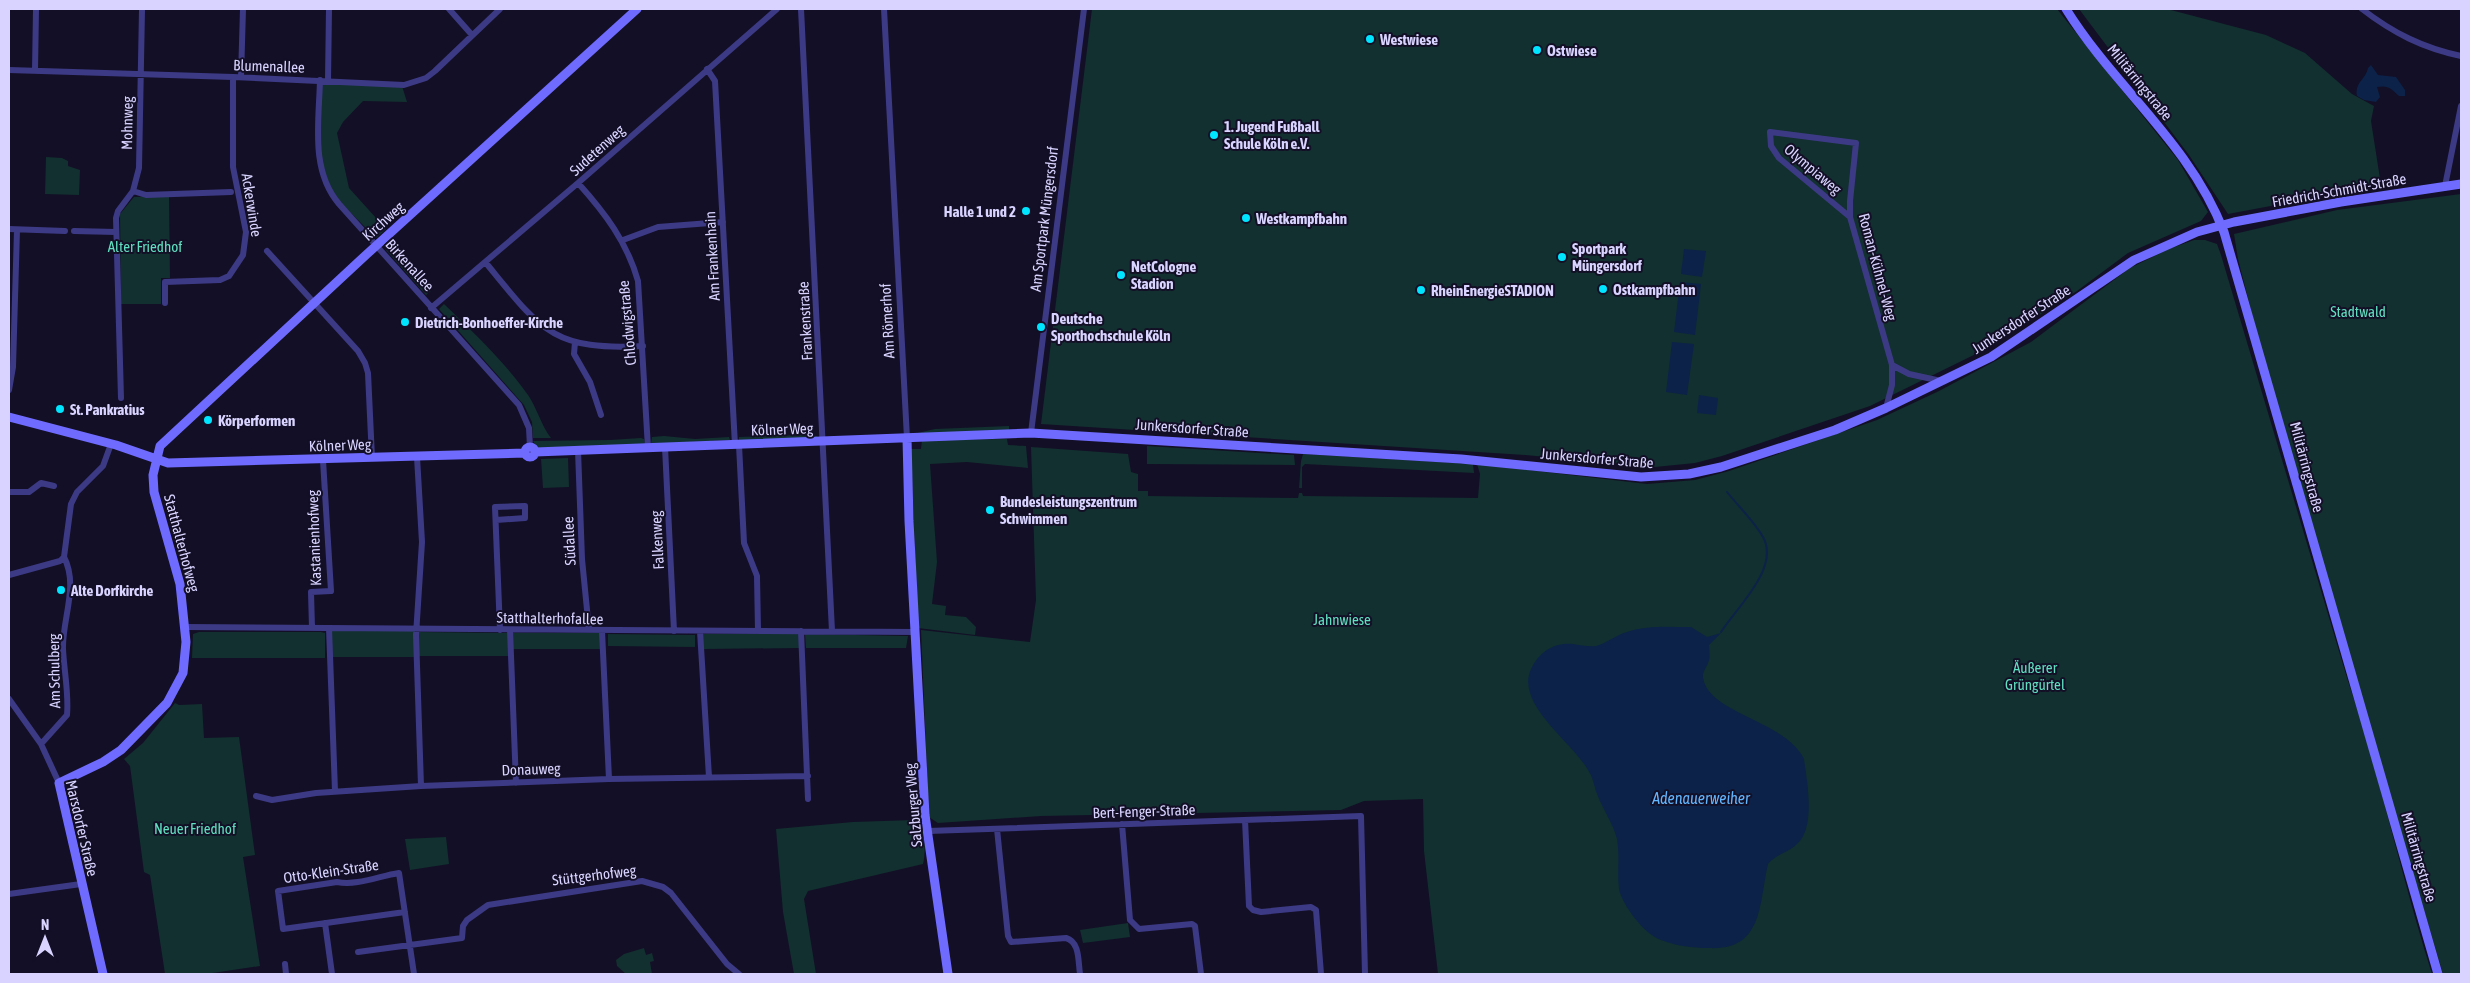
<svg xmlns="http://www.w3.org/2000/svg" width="2470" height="983" font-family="'Asap Condensed',sans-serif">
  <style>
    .green { fill: #12302f }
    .water { fill: #0c2248 }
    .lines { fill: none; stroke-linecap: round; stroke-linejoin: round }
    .stream { stroke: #0c2248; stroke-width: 2 }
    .street { stroke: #3d3a85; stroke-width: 6 }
    .secondary { stroke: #6f6bff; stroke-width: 9 }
    .poi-dot { fill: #00e5ff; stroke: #130f26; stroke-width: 2 }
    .labels { text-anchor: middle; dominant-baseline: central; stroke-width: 4; stroke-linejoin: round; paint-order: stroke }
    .poi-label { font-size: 15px; font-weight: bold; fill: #d9d4ff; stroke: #130f26; text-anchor: start }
    .street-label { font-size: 15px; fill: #d9d4ff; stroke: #130f26 }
    .park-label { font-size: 15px; fill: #5fe0c0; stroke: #130f26 }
    .water-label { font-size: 16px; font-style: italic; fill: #62b6ff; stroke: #130f26 }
  </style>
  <rect width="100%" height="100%" fill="#130f26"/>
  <path class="green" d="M1092,9H2057L2178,160L2208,212L2201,221L2128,253L2077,291L1986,349L1870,406L1722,456L1695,463L1655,467L1525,455L1041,424Z
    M2079,9H2167L2266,35L2305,53L2352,94L2374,106L2371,121L2381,185L2228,214L2189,155Z
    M321,82L402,86L407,102L363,101L343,122L337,133L349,188L386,229L376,238L335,197L320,162Z
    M46,157L62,158L68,161V166L80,170L79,195L45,194Z
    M2461,194V974H2443L2282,431L2238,259L2234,234L2337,210Z
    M169,196L170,278H161V304H121L120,214L134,197Z
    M2194,240H2205L2217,244L2221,255L2347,678C2380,776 2401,876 2432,974H1438L1424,851L1423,799L1364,801L1341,810L1041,816L938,823L929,817L921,630L1030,642L1036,600L1031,447L1128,454L1131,472L1138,474V491H1148V496L1298,498L1299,493H1302L1303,496L1478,498L1480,474L1477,464L1647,484L1695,480L1729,471L1877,420L1939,391L2031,342L2130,268L2169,249Z
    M387,243L431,291L426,295L385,249Z
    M444,304C473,332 504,361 528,395C537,408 541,425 551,438H533L532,422L524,405L439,309Z
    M1009,426V430L909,435L935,429Z
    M806,435L817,436L818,438L739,441V437Z
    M664,436L695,439L729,437L730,440L651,444L652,437Z
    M641,438L644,439L645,444L537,448L533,441L610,440Z
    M1007,439L1008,445L1026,446L1028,468L967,462L930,464L937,562L932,604L946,606L945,615L966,617L976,627L975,635L918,628L911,449H921L922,440Z
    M1147,446L1294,455L1295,465L1147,464Z
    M1303,454L1473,464L1474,473L1305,464L1302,467V488H1299L1301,461Z
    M568,458L569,487L543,488L541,459Z
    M331,631H415V657H331Z
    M199,632H321L325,633V658H192L193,634Z
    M418,632L508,633L509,656H419Z
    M512,633H600L601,649H512Z
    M608,634L695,635V647L608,646Z
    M702,634H799V648L703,649Z
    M805,634L908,636L906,648H806Z
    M175,703L179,705L202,704L204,738L239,737L255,855L243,857L260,966L206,974H165L150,875L144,872L130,766L124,759L143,743Z
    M914,820C926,826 926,852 923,864L808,891L804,899L816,974H794L783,912L776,829L853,822Z
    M446,837L449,864L410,870L405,839Z
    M1128,923L1130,937L1083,943L1080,930Z
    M644,948L646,955L652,953L654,961L650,962L652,974H626L617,966L616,960L624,954Z"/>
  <path class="water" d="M2371,65L2378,75L2396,77L2405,90V96H2399C2391,89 2389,85 2377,87L2380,97L2376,102L2364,100L2357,96C2354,83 2366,79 2368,68Z
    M1684,249L1706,251L1702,277L1681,274Z
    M1680,282L1701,284L1695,335L1674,332Z
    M1672,342L1694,344L1687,395L1666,392Z
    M1699,395L1718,398L1716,415L1697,413Z
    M1691,627L1707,637L1721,633L1709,645C1709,650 1710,655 1709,660C1708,666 1702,671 1703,678C1709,714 1785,720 1804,759C1807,782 1816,827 1797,844C1788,853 1776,854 1768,864C1759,902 1764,951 1709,948C1693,948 1676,946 1661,940C1645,935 1622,905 1619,889C1617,872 1620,855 1617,839C1613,823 1603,810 1597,794C1594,786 1593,777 1588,770C1572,742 1515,704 1531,669C1539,652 1554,642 1573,644C1580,645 1589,647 1596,646C1607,643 1616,635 1627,632C1647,625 1669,627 1691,627Z"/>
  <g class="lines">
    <path class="stream" d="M1721,632C1737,607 1780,568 1763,537C1754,521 1738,506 1727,492"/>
    <path class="street" d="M449,9L472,35
      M801,9L832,631
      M884,9L907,438
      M2362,9C2393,33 2423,48 2461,56
      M707,69L715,81L735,445
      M9,70L233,77L404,85L426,78L435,71L500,9
      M35,71L36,9
      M241,77L243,9
      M320,80C319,122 310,170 339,204L519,405L529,428L530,447
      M328,81L329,9
      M578,183C605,213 627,242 638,281L648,448
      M2445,186L2461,106
      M133,191L146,195L231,192
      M1850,217L1779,158L1771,146L1770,132L1856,143L1850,201V217L1892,365V385L1886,408
      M9,229L65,231
      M74,231L116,232
      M623,240L658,227L723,222
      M267,251L358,351L365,363L368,373L372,458
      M486,263C540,329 552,351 643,346
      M165,303V282L220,280L229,276L243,255L246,232L233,167V77
      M431,308L578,183L777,9
      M575,342L574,354L590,382L601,415
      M1892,365L1909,374L1941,381
      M9,390L13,367L17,230
      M121,398L116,218L118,211L133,191L139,168L142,9
      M1031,433L1084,9
      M739,445L744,543L757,576L758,631
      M665,447L674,631
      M578,450L582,559L589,630
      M417,457L422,542L416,635L421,786
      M9,492H29L41,483L54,486
      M496,520L525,518V506L495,507L500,630
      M64,557L71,504L77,492L103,466L111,444
      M9,575L60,561L64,557
      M185,627L915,632
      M312,628L311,592L331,591L323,460
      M329,628L335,791
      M510,630L516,783
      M602,631L609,779
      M700,631L709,777
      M801,631L808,799
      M9,699L41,744L59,783
      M41,744L67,715C69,693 64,671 63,649C62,619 79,586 64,557
      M256,796L272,800L316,793L421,786L609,779L808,776
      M1245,820L1249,906L1253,910L1261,912L1311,907L1316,910L1321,974
      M1122,824L1130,920L1139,929L1192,924L1195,926L1201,974
      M997,829L1008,936L1011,942L1066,938C1080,942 1078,961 1080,974
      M928,831L1361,816L1365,974
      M9,894L81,884
      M405,912L283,929L278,891L337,882C357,886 379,876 399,873L414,974
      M325,923L332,974
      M358,952L462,938L463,926L467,920L488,905L642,881L663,887L671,893L727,964L739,974
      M285,964L286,974"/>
    <path class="secondary" d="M2066,9C2115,88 2189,142 2224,232L2438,974
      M9,417L116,445L168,463L525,453
      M907,438L909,521L925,815L948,974
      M525 452a5 5 0 1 1 10 0a5 5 0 1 1-10 0Z
      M535,452L1031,433L1461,459L1641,477L1689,474L1721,467L1835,430L1886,408L1991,357L2134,260L2197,232L2234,222L2341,202L2461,184
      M103,974L59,783L103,762L121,750L167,703L183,673L186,642L180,584L154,492L153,475L160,446L367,254L637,9"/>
  </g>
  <g class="poi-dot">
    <circle cx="1370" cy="39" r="5"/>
    <circle cx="1537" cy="50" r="5"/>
    <circle cx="1214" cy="135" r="5"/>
    <circle cx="1026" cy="211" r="5"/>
    <circle cx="1246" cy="218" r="5"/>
    <circle cx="1562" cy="257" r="5"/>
    <circle cx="1121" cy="275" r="5"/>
    <circle cx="1603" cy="289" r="5"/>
    <circle cx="1421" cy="290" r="5"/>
    <circle cx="405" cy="322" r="5"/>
    <circle cx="1041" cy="327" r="5"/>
    <circle cx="60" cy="409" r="5"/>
    <circle cx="208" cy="420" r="5"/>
    <circle cx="990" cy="510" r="5"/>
    <circle cx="61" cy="590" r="5"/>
  </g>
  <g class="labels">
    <g class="poi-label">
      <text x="1380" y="39">Westwiese</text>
      <text x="1547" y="50">Ostwiese</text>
      <text x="1224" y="126">1. Jugend Fußball<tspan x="1224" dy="17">Schule Köln e.V.</tspan></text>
      <text x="1016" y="211" text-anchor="end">Halle 1 und 2</text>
      <text x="1256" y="218">Westkampfbahn</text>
      <text x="1572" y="248">Sportpark<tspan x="1572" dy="17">Müngersdorf</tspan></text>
      <text x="1131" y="266">NetCologne<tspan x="1131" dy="17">Stadion</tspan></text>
      <text x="1613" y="289">Ostkampfbahn</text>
      <text x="1431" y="290">RheinEnergieSTADION</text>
      <text x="1051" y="318">Deutsche<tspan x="1051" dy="17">Sporthochschule Köln</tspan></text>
      <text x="415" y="322">Dietrich-Bonhoeffer-Kirche</text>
      <text x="70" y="409">St. Pankratius</text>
      <text x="218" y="420">Körperformen</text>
      <text x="1000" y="501">Bundesleistungszentrum<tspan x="1000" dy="17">Schwimmen</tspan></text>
      <text x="71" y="590">Alte Dorfkirche</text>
    </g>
    <g class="street-label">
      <text transform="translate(269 66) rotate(2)">Blumenallee</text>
      <text transform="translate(2140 82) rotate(51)">Militärringstraße</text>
      <text transform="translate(127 123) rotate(-89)">Mohnweg</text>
      <text transform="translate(597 150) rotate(-42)">Sudetenweg</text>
      <text transform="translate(1813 169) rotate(40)">Olympiaweg</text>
      <text transform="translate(2339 190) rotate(-10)">Friedrich-Schmidt-Straße</text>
      <text transform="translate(252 205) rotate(81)">Ackerwinde</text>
      <text transform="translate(1044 219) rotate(-83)">Am Sportpark Müngersdorf</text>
      <text transform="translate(383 221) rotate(-42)">Kirchweg</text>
      <text transform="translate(712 256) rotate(-93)">Am Frankenhain</text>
      <text transform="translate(410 265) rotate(48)">Birkenallee</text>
      <text transform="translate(1878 267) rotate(75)">Roman-Kühnel-Weg</text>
      <text transform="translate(2021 319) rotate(-33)">Junkersdorfer Straße</text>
      <text transform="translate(805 321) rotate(-93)">Frankenstraße</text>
      <text transform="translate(887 321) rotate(-93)">Am Römerhof</text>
      <text transform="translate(627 323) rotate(-95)">Chlodwigstraße</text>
      <text transform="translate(1192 428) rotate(4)">Junkersdorfer Straße</text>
      <text transform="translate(782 429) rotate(-2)">Kölner Weg</text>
      <text transform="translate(340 445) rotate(-2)">Kölner Weg</text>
      <text transform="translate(1597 458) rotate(5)">Junkersdorfer Straße</text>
      <text transform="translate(2307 467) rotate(75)">Militärringstraße</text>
      <text transform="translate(314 538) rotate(-92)">Kastanienhofweg</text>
      <text transform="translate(657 540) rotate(-93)">Falkenweg</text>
      <text transform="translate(569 541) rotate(-93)">Südallee</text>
      <text transform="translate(182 543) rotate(75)">Statthalterhofweg</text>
      <text transform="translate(550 618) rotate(1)">Statthalterhofallee</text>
      <text transform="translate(54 671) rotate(-91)">Am Schulberg</text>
      <text transform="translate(531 769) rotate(-2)">Donauweg</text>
      <text transform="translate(913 805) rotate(-95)">Salzburger Weg</text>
      <text transform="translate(1144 811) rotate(-2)">Bert-Fenger-Straße</text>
      <text transform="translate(82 828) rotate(77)">Marsdorfer Straße</text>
      <text transform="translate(2419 857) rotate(74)">Militärringstraße</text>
      <text transform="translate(331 871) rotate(-8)">Otto-Klein-Straße</text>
      <text transform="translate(594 875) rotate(-7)">Stüttgerhofweg</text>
    </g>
    <g class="park-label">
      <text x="145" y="246">Alter Friedhof</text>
      <text x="2358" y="311">Stadtwald</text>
      <text x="1342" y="619">Jahnwiese</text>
      <text x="2035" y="667">Äußerer<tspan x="2035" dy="17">Grüngürtel</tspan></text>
      <text x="195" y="828">Neuer Friedhof</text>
    </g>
    <g class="water-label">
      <text x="1701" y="798">Adenauerweiher</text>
    </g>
  </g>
  <rect width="2470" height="983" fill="none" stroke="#d9d4ff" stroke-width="20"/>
  <g transform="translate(45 938)" stroke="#130f26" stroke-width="4" paint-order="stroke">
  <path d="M0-4L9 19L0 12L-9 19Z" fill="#d9d4ff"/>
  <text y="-8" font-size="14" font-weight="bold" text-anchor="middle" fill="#d9d4ff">N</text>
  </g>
</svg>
